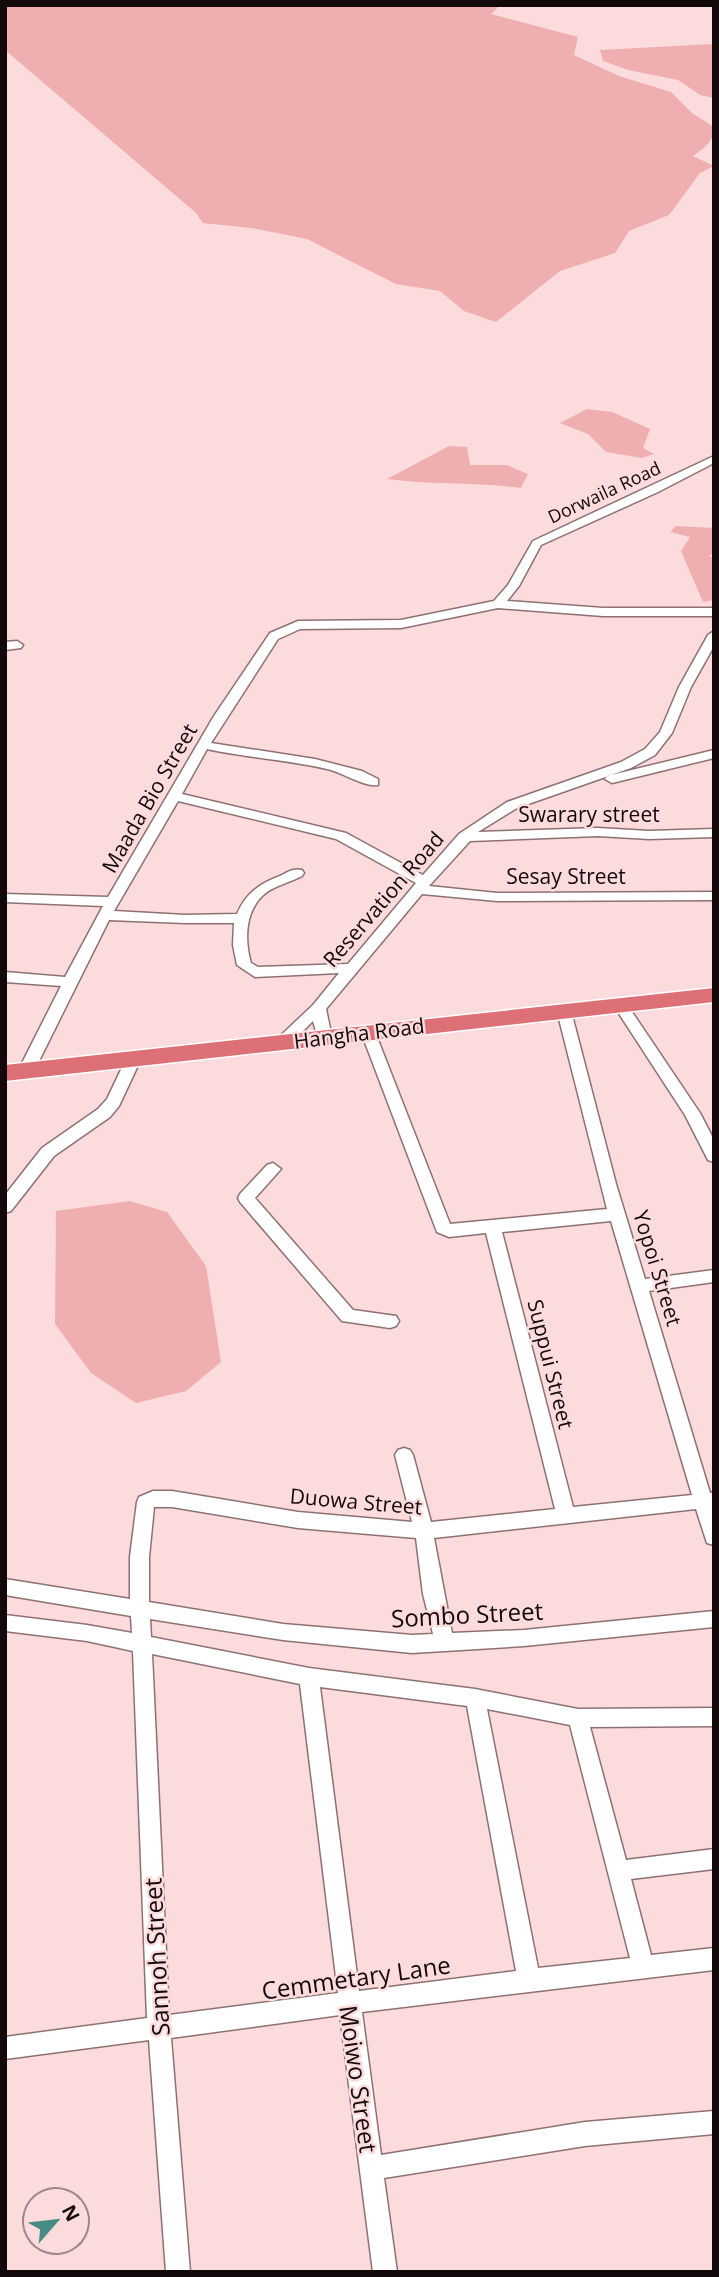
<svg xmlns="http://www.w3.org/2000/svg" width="719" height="2277" font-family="'Open Sans',sans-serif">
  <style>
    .green { fill: #efafb1 }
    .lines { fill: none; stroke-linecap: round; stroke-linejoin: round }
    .minor-casing { stroke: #8d7172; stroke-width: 3 }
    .highway-casing { stroke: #fff; stroke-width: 3 }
    .minor { fill: #fff; fill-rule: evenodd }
    .highway { fill: #dd6f77; fill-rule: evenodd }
    .labels { text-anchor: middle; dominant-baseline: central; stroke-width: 5; stroke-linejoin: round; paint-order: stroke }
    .far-street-label { font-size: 18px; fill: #13090a; stroke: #fcdbdc }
    .street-label { font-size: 21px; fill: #13090a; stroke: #fcdbdc }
    .near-street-label { font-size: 24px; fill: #13090a; stroke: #fcdbdc }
  </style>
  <rect width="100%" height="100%" fill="#fcdbdc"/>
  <path class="green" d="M5,5H500L491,14L578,37L574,55L619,76L671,92L692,113L714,127C714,142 704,148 693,156L714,166L700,173L669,215L629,231L615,253L560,271L496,322L464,311L440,291L396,284L307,239L251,228L203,223L195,212L5,50Z
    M714,44V98L700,95L678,80L628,70L603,61L600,50Z
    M587,409L612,412L650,429L643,448L654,454L642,458L606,452L588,434L560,423Z
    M449,446L467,447L470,465H507L528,474L521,488C477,482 432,485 387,479Z
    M676,526L714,528V552L709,556L714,558V600L703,602L681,551L690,537L670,532Z
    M130,1201L167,1212L206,1266L221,1362L186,1391L136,1403L91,1373L55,1324L56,1211Z"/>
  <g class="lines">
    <defs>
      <path id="minor" d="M714,456V463L658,492L541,545L519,586L507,601L603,608H714V616H603L498,608L401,628L300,629L278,639L211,743L315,759L362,771L378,779V785C364,787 345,774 331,770C291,760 248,758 207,749L182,794L346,833L423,875L459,834L507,802L621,762L645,749L660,732L679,687L708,635L714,631V646L691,687L672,733L655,755L631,768L517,808L478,832L598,828L649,831L714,829V837L649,839L598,836L470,841L429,886L497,893L714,892V900L497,901L422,894L326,1009L332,1038L329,1042H319L313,1021L287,1047H277L274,1043L277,1039L313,1005L339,973L255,977L237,965L233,945L234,923H185L109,920L35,1069L32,1073H22L19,1069L61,986L5,982V972L65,977L103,906L5,902V894L108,897L214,716L270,633L298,621L401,620L494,601L508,585L533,541ZM178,801L336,839L416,883L348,964L258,967L251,963C244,939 245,908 267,892C277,885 291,882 302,876L304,873L302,870C293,868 288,872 280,876C259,884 246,893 237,914L185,915L114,911Z
        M17,641L23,645L21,648L5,650V642Z
        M714,750V758L612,783L605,779L607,776Z
        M621,1001L626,1003L700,1113L714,1140V1162L708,1160L685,1115L614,1006Z
        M564,1006L571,1011L616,1184L645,1279L714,1270V1282L649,1291L710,1493L714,1492V1545L707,1543L696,1509L434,1538L452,1633L524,1630L714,1611V1627L524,1646L412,1653L283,1640L150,1619L151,1637L309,1668L475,1689L578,1709L714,1708V1726L590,1727L626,1860L714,1849V1869L631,1879L651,1955L714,1948V1970L362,2012L381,2155L585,2122L714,2111V2134L585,2146L384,2178L397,2272H373L340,2015L171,2038L190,2272H166L149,2040L5,2059V2037L147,2018L133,1651L87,1641L5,1631V1615L87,1625L132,1633L131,1616L5,1595V1579L130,1599V1557L137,1502L139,1497L153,1491H172L298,1512L412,1522L395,1455L398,1450L404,1448L410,1450L413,1455L431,1522L555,1509L486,1233L449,1237L437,1232L361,1032L368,1027L375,1032L450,1224L607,1209L557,1011ZM611,1221L692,1495L573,1507L502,1232ZM154,1507H172L298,1528L416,1538L423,1594L433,1634L412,1635L283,1624L149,1602V1557ZM152,1654L300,1684L338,1993L169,2015ZM320,1687L467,1706L516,1971L359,1991ZM487,1709L570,1725L630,1958L538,1968Z
        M133,1054L141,1059L119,1106L110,1117L54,1156L11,1211L5,1213V1195L42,1148L98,1109L107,1099L128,1055Z
        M273,1163L281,1169L255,1198L353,1310L396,1316L399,1321L396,1326L390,1328L342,1321L240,1202L238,1198L240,1194L267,1165Z"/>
      <path id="highway" d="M714,988V1002L5,1081V1065Z"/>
    </defs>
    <use href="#minor" class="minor-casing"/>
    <use href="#highway" class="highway-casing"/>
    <use href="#minor" class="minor"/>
    <use href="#highway" class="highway"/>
  </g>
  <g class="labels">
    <g class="far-street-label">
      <text transform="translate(604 492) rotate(-25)">Dorwaila Road</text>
    </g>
    <g class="street-label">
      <text transform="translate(149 798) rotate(-60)">Maada Bio Street</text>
      <text x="589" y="814">Swarary street</text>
      <text x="566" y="876">Sesay Street</text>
      <text transform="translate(383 899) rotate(-49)">Reservation Road</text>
      <text transform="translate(359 1033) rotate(-7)">Hangha Road</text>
      <text transform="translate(658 1268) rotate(73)">Yopoi Street</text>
      <text transform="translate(551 1364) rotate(76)">Suppui Street</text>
      <text transform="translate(356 1501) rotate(5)">Duowa Street</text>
    </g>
    <g class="near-street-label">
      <text transform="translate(467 1614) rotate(-3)">Sombo Street</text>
      <text transform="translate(156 1957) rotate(-93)">Sannoh Street</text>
      <text transform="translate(356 1977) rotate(-8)">Cemmetary Lane</text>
      <text transform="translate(359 2079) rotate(82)">Moiwo Street</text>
    </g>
  </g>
  <rect width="719" height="2277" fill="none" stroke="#13090a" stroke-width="14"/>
  <g transform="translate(56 2221) rotate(62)"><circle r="33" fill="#fcdbdc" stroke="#9f8788" stroke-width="2"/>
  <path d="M0-5L12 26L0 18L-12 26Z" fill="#468c84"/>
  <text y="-10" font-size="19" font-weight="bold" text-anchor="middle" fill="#13090a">N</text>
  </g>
</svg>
